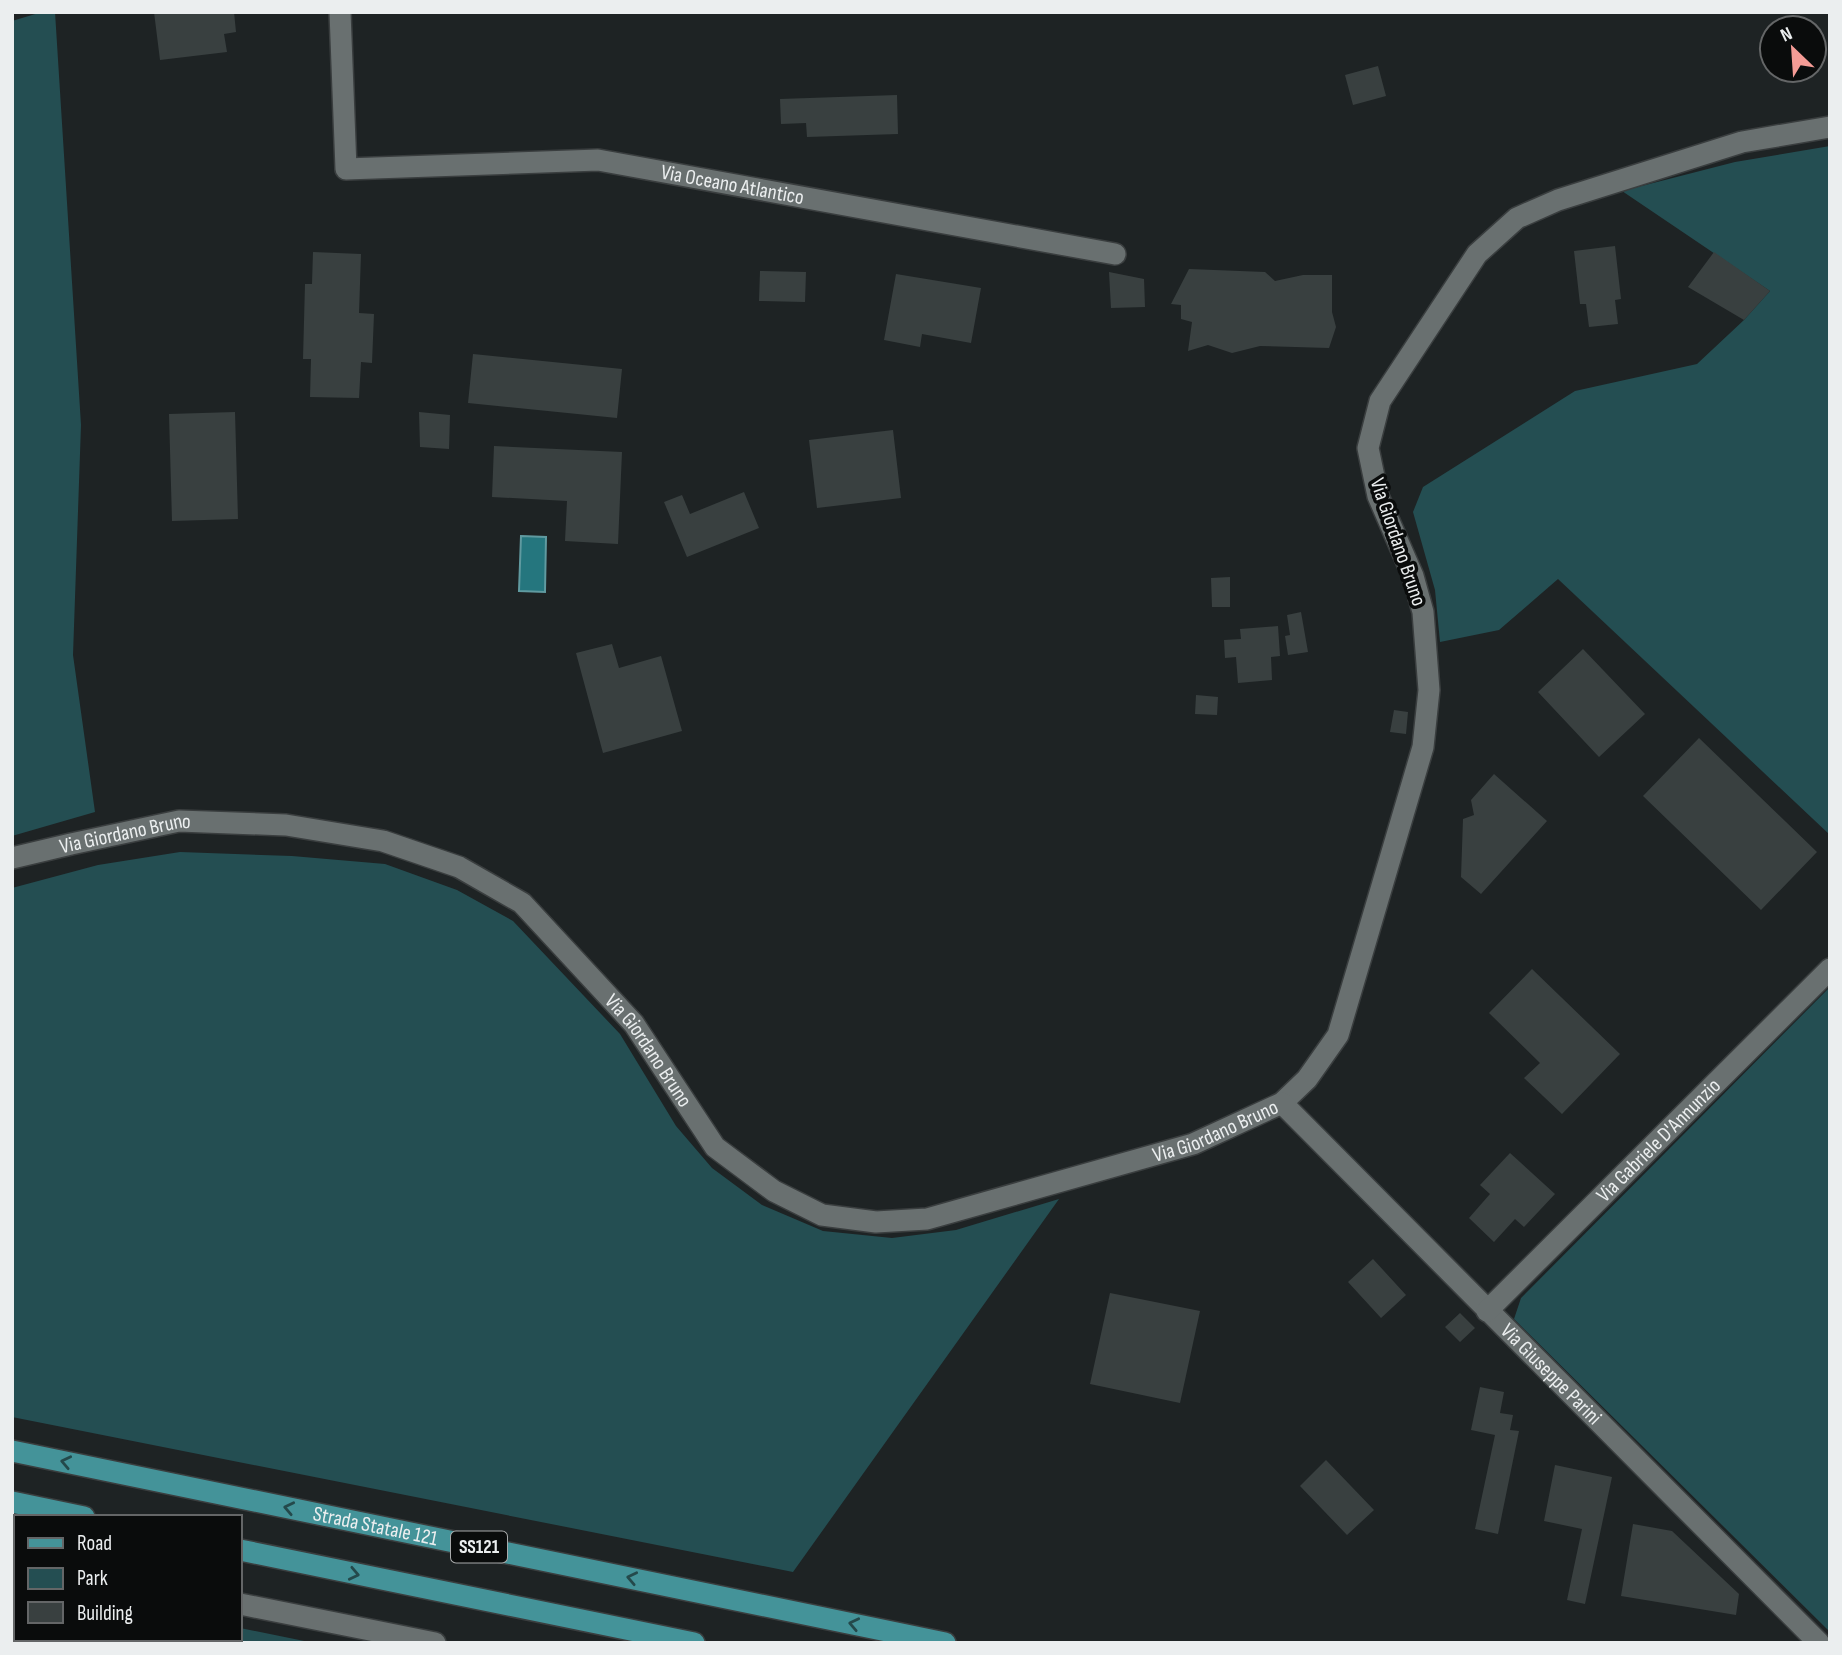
<svg xmlns="http://www.w3.org/2000/svg" width="1842" height="1655" font-family="'Sofia Sans Condensed',sans-serif">
  <style>
    .green { fill: #244e52 }
    .water { fill: #25767e; stroke: #609aa0; stroke-width: 2 }
    .building { fill: #394040 }
    .lines { fill: none; stroke-linecap: round; stroke-linejoin: round }
    .minor-casing { stroke: #3a3e3f; stroke-width: 24 }
    .major-casing { stroke: #3a3e3f; stroke-width: 24 }
    .minor { stroke: #697070; stroke-width: 21 }
    .major { stroke: #449399; stroke-width: 21 }
    .oneway { stroke: #24494b }
    .labels { text-anchor: middle; dominant-baseline: central; stroke-width: 7; stroke-linejoin: round; paint-order: stroke }
    .shield { fill: #0a0c0c; stroke: #a8aaab; stroke-width: 2 }
    .shield-label { font-size: 19px; font-weight: bold; fill: #ebeeef }
    .street-label { font-size: 21px; fill: #ebeeef; stroke: #0a0c0c }
  </style>
  <rect width="100%" height="100%" fill="#1e2324"/>
  <path class="green" d="M42,12H55L81,425L73,655L95,812L12,836V21Z
    M1830,146V835L1558,579L1499,630L1440,642L1435,590L1413,512L1423,487L1575,391L1697,364L1744,320L1770,291L1622,191L1735,162Z
    M180,852L292,856L385,864L457,890L513,921L620,1034L676,1126L712,1168L762,1205L823,1231L892,1238L956,1230L1059,1199L793,1572L12,1417V888L98,865Z
    M1830,987V1632L1514,1319L1521,1298Z
    M240,1628L314,1643H108L107,1639H240Z"/>
  <path class="water" d="M521,536L546,537L545,592L519,591Z"/>
  <path class="building" d="M154,12H234L236,32L224,34L227,52L160,60Z
    M1378,66L1386,96L1353,105L1345,75Z
    M897,95L898,134L807,137L806,123L781,124L780,99Z
    M1615,246L1621,299L1615,300L1618,324L1589,327L1586,304H1580L1574,251Z
    M313,252L361,254L359,313L374,314L372,363L361,362L359,398L310,397L311,359H303L305,284H312Z
    M1714,252L1770,291L1744,320L1688,287Z
    M1189,269L1265,272L1275,281L1303,275H1332V312L1336,327L1329,348L1260,346L1232,353L1208,345L1188,351L1192,322L1181,319V305L1171,304Z
    M760,271L806,272L805,302L759,301Z
    M1109,272L1144,279L1145,307L1111,308Z
    M896,274L981,288L971,343L922,334L920,347L884,340Z
    M473,354L622,369L617,418L468,403Z
    M235,412L238,519L172,521L169,414Z
    M419,412L450,415L449,449L420,447Z
    M893,430L901,498L817,508L809,440Z
    M494,446L622,452L618,544L565,541L567,501L492,497Z
    M744,492L759,528L687,557L664,502L682,495L690,514Z
    M1230,577V607H1212L1211,578Z
    M1301,612L1308,652L1288,655L1285,636L1290,635L1287,615Z
    M1278,626L1280,656L1271,657L1272,680L1238,683L1236,657L1225,658L1224,640L1241,639L1240,629Z
    M612,644L619,668L661,656L682,731L603,753L576,653Z
    M1583,649L1645,714L1599,757L1538,692Z
    M1196,695L1218,697L1217,715L1195,714Z
    M1394,710L1408,712L1406,734L1390,732Z
    M1699,738L1817,852L1761,910L1643,796Z
    M1494,774L1547,821L1481,894L1461,877L1463,819L1474,815L1471,800Z
    M1532,969L1620,1054L1562,1114L1524,1078L1540,1063L1489,1013Z
    M1510,1153L1555,1194L1524,1227L1515,1219L1494,1242L1469,1218L1490,1194L1480,1185Z
    M1373,1259L1406,1295L1381,1318L1348,1282Z
    M1110,1293L1200,1311L1180,1403L1090,1384Z
    M1460,1313L1475,1328L1460,1342L1445,1327Z
    M1480,1387L1504,1392L1500,1413L1513,1415L1510,1430L1519,1431L1498,1534L1475,1529L1495,1435L1471,1430Z
    M1326,1460L1374,1510L1347,1535L1300,1486Z
    M1555,1465L1612,1477L1585,1604L1567,1600L1582,1529L1544,1521Z
    M1633,1524L1672,1531L1739,1594L1736,1615L1621,1596Z"/>
  <g class="lines">
    <defs>
      <g id="minor">
        <path id="s1" d="M340,12L346,169L598,160L1115,254"/>
        <path id="s2" d="M12,858L71,844L179,821L286,825L383,841L459,867L522,903L634,1024L715,1147L774,1191L822,1215L876,1222L927,1219L1193,1144L1282,1103L1307,1079L1338,1035L1423,747L1429,690L1423,612L1413,576L1378,496L1368,448L1380,401L1477,254L1517,218L1558,200L1742,142L1830,127"/>
        <path id="s3" d="M1282,1103L1819,1643"/>
        <path id="s4" d="M1487,1311L1830,969"/>
        <path d="M12,1558L16,1559"/>
        <path d="M240,1604L435,1643"/>
      </g>
      <g id="major">
        <path id="s5" d="M12,1451L945,1643"/>
        <path d="M12,1502L84,1517"/>
        <path d="M240,1550L694,1643"/>
      </g>
    </defs>
    <use href="#minor" class="minor-casing"/>
    <use href="#major" class="major-casing"/>
    <use href="#minor" class="minor"/>
    <use href="#major" class="major"/>
  </g>
  <defs><path id="oneway-chevron" d="M-2-3.5L2.5 0L-2 3.5" fill="none" stroke-width="1.6" stroke-linecap="round" stroke-linejoin="round" transform="scale(1.75)"/></defs>
  <g class="oneway">
    <use href="#oneway-chevron" transform="translate(66 1462) rotate(-168)"/>
    <use href="#oneway-chevron" transform="translate(289 1508) rotate(-168)"/>
    <use href="#oneway-chevron" transform="translate(354 1574) rotate(12)"/>
    <use href="#oneway-chevron" transform="translate(632 1578) rotate(-168)"/>
    <use href="#oneway-chevron" transform="translate(854 1624) rotate(-168)"/>
  </g>
  <g class="labels">
    <rect class="shield" x="451" y="1531.5" width="56" height="31" rx="5"/>
    <g class="shield-label">
      <text x="479" y="1547">SS121</text>
    </g>
    <g class="street-label">
      <text stroke="none"><textPath href="#s1" startOffset="546">Via Oceano Atlantico</textPath></text>
      <text transform="translate(1398 542) rotate(71)">Via Giordano Bruno</text>
      <text stroke="none"><textPath href="#s2" startOffset="116">Via Giordano Bruno</textPath></text>
      <text stroke="none"><textPath href="#s2" startOffset="724">Via Giordano Bruno</textPath></text>
      <text stroke="none"><textPath href="#s2" startOffset="1376">Via Giordano Bruno</textPath></text>
      <text stroke="none"><textPath href="#s4" startOffset="242">Via Gabriele D'Annunzio</textPath></text>
      <text stroke="none"><textPath href="#s3" startOffset="382">Via Giuseppe Parini</textPath></text>
      <text stroke="none"><textPath href="#s5" startOffset="371">Strada Statale 121</textPath></text>
    </g>
  </g>
  <rect width="1842" height="1655" fill="none" stroke="#ebeeef" stroke-width="28"/>
  <rect x="14" y="1515" width="228" height="126" fill="#0a0c0c" stroke="#646667" stroke-width="2"/>
  <rect x="28" y="1538" width="35" height="10" fill="#449399" stroke="#646667" stroke-width="2"/>
  <text x="77" y="1550" font-size="21" fill="#ebeeef">Road</text>
  <rect x="28" y="1568" width="35" height="21" fill="#244e52" stroke="#646667" stroke-width="2"/>
  <text x="77" y="1585" font-size="21" fill="#ebeeef">Park</text>
  <rect x="28" y="1602" width="35" height="21" fill="#394040" stroke="#646667" stroke-width="2"/>
  <text x="77" y="1620" font-size="21" fill="#ebeeef">Building</text>
  <g transform="translate(1793 49) rotate(335)"><circle r="33" fill="#0a0c0c" stroke="#646667" stroke-width="2"/>
  <path d="M0-5L12 26L0 18L-12 26Z" fill="#f59c96"/>
  <text y="-10" font-size="19" font-weight="bold" text-anchor="middle" fill="#ebeeef">N</text>
  </g>
</svg>
